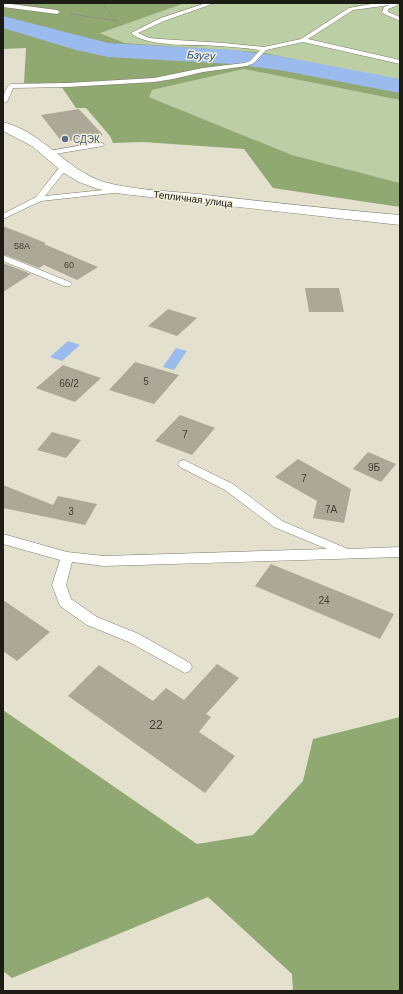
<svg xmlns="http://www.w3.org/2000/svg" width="403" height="994" font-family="Arial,sans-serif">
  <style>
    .green { fill: #bbcea4 }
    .forest { fill: #90a871 }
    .water { fill: #9bbbee }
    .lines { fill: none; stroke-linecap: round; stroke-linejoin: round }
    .river { fill: #9bbbee; fill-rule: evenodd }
    .building { fill: #aca897 }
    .service-casing { stroke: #7f7b6a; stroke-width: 1 }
    .tertiary-casing { stroke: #7f7b6a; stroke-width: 1 }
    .path { stroke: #8f8c7f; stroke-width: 1; stroke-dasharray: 2 1; stroke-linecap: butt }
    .service { fill: #fff; fill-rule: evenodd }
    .tertiary { fill: #fff; fill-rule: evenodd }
    .service-dot { fill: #5c6f8a; stroke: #f1eddb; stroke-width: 1.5 }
    .labels { text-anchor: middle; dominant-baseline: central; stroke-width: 3; stroke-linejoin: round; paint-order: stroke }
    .far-number-label { font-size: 9px; fill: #413e36 }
    .far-service-label { font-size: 10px; fill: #4e5e75; stroke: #f1eddb; text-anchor: start }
    .far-street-label { font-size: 10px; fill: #1d1b15; stroke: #f1eddb }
    .number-label { font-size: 10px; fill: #413e36 }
    .far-water-label { font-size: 11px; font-style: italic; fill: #2c5290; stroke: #f1eddb }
    .near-number-label { font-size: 12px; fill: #413e36 }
  </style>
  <rect width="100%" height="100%" fill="#e4e0ce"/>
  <path class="green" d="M185,3H400V82L261,52L125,43L99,32Z
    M244,69L400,100V183L292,155L149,97L152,90Z"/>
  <path class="forest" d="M8,3H185L100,33L125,43L261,52L400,82V100L244,69L152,90L149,97L292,155L400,183V207L273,188L244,149L143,142L113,143L110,136L86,108H76L59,83H24L26,48L3,49V6Z
    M3,710L197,844L253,835L303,781L313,739L400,717V991H293L292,974L208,897L12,978L3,971Z"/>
  <path class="water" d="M68,341L80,345L62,361L50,357Z
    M176,348L187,351L174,370L163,367Z"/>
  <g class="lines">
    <path class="river" d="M3,16L108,43L233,50L279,56L400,79V93L279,70L233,64L108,57L76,50L3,28Z"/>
  </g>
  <path class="building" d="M79,109L103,135L62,142L41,115Z
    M3,226L46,243L44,244L98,267L77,280L44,265L39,268L3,254Z
    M3,263L31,274L3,292Z
    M305,288H339L344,312H309Z
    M168,309L197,318L177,336L148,326Z
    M135,362L179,375L154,404L109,390Z
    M63,365L101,378L75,402L36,388Z
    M180,415L215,428L192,455L155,441Z
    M52,432L81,440L66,458L37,450Z
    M368,452L396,464L381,482L353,469Z
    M298,459L351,489L344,523L313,518L317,501L275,477Z
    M3,485L53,505L58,496L97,504L85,525L3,508Z
    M271,564L394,614L380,639L255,586Z
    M3,600L50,632L17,661L3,651Z
    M217,664L239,678L206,714L211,717L199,732L235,756L205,793L68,696L99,665L153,701L166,688L184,700Z"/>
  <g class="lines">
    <defs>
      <path id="service" d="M3,3L57,10L60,12L57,14L3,7Z
        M206,3H215L164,21L138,33L149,38L160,39L224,43L264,47L301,39L349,8L377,3H398V5L388,9V12L400,17V21L382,13L384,7L390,5L353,10L308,39L400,60V64L303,42L266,50L254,63L247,66L203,72L173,79L154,82L67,87L13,88L7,102L3,103C3,97 5,87 11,84L67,83L154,78L203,68L244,63L250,61L260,50C246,48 233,47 219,46C198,44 147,48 131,33L161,18Z
        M100,142L104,144L103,146L49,155L45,153L49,151Z
        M62,164H68L69,166L45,196L123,188L127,190L123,192L41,201L3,219V214L36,197Z
        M3,255L70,282L72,284L70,286H64L3,261Z
        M184,460L233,484L282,521L348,549L400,547V557L104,566L72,562L66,585L71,599L97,617L139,634L190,663L192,667L190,671L185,673L129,642L87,625L60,606L52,585L60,560L3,544V534L67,552L104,556L327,549L274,527L225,490L180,467L178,464L180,461Z"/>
      <path id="tertiary" d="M3,122C43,132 66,170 104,182C133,190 168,191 198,194C265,202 332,209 400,215V225L123,194L98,189L79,182L64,173L32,146L3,131Z"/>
    </defs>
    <use href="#service" class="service-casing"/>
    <use href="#tertiary" class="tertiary-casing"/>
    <path class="path" d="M105,3V8L122,26
      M71,14L118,21"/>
    <use href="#service" class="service"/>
    <use href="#tertiary" class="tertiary"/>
  </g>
  <circle class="service-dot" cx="65" cy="139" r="4"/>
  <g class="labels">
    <g class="far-number-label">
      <text x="22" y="246">58А</text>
      <text x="69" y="265">60</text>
    </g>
    <g class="far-service-label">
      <text x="73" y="139">СДЭК</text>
    </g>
    <g class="far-street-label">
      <text transform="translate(193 199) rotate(7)">Тепличная улица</text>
    </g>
    <g class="number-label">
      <text x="146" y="381">5</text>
      <text x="69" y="383">66/2</text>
      <text x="185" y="434">7</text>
      <text x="374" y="467">9Б</text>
      <text x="304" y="478">7</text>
      <text x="331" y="509">7А</text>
      <text x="71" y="511">3</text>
      <text x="324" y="600">24</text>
    </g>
    <g class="far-water-label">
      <text transform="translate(201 55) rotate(3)">Бзугу</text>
    </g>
    <g class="near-number-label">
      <text x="156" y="725">22</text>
    </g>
  </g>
  <rect width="403" height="994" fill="none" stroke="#1d1b15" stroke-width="8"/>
</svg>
